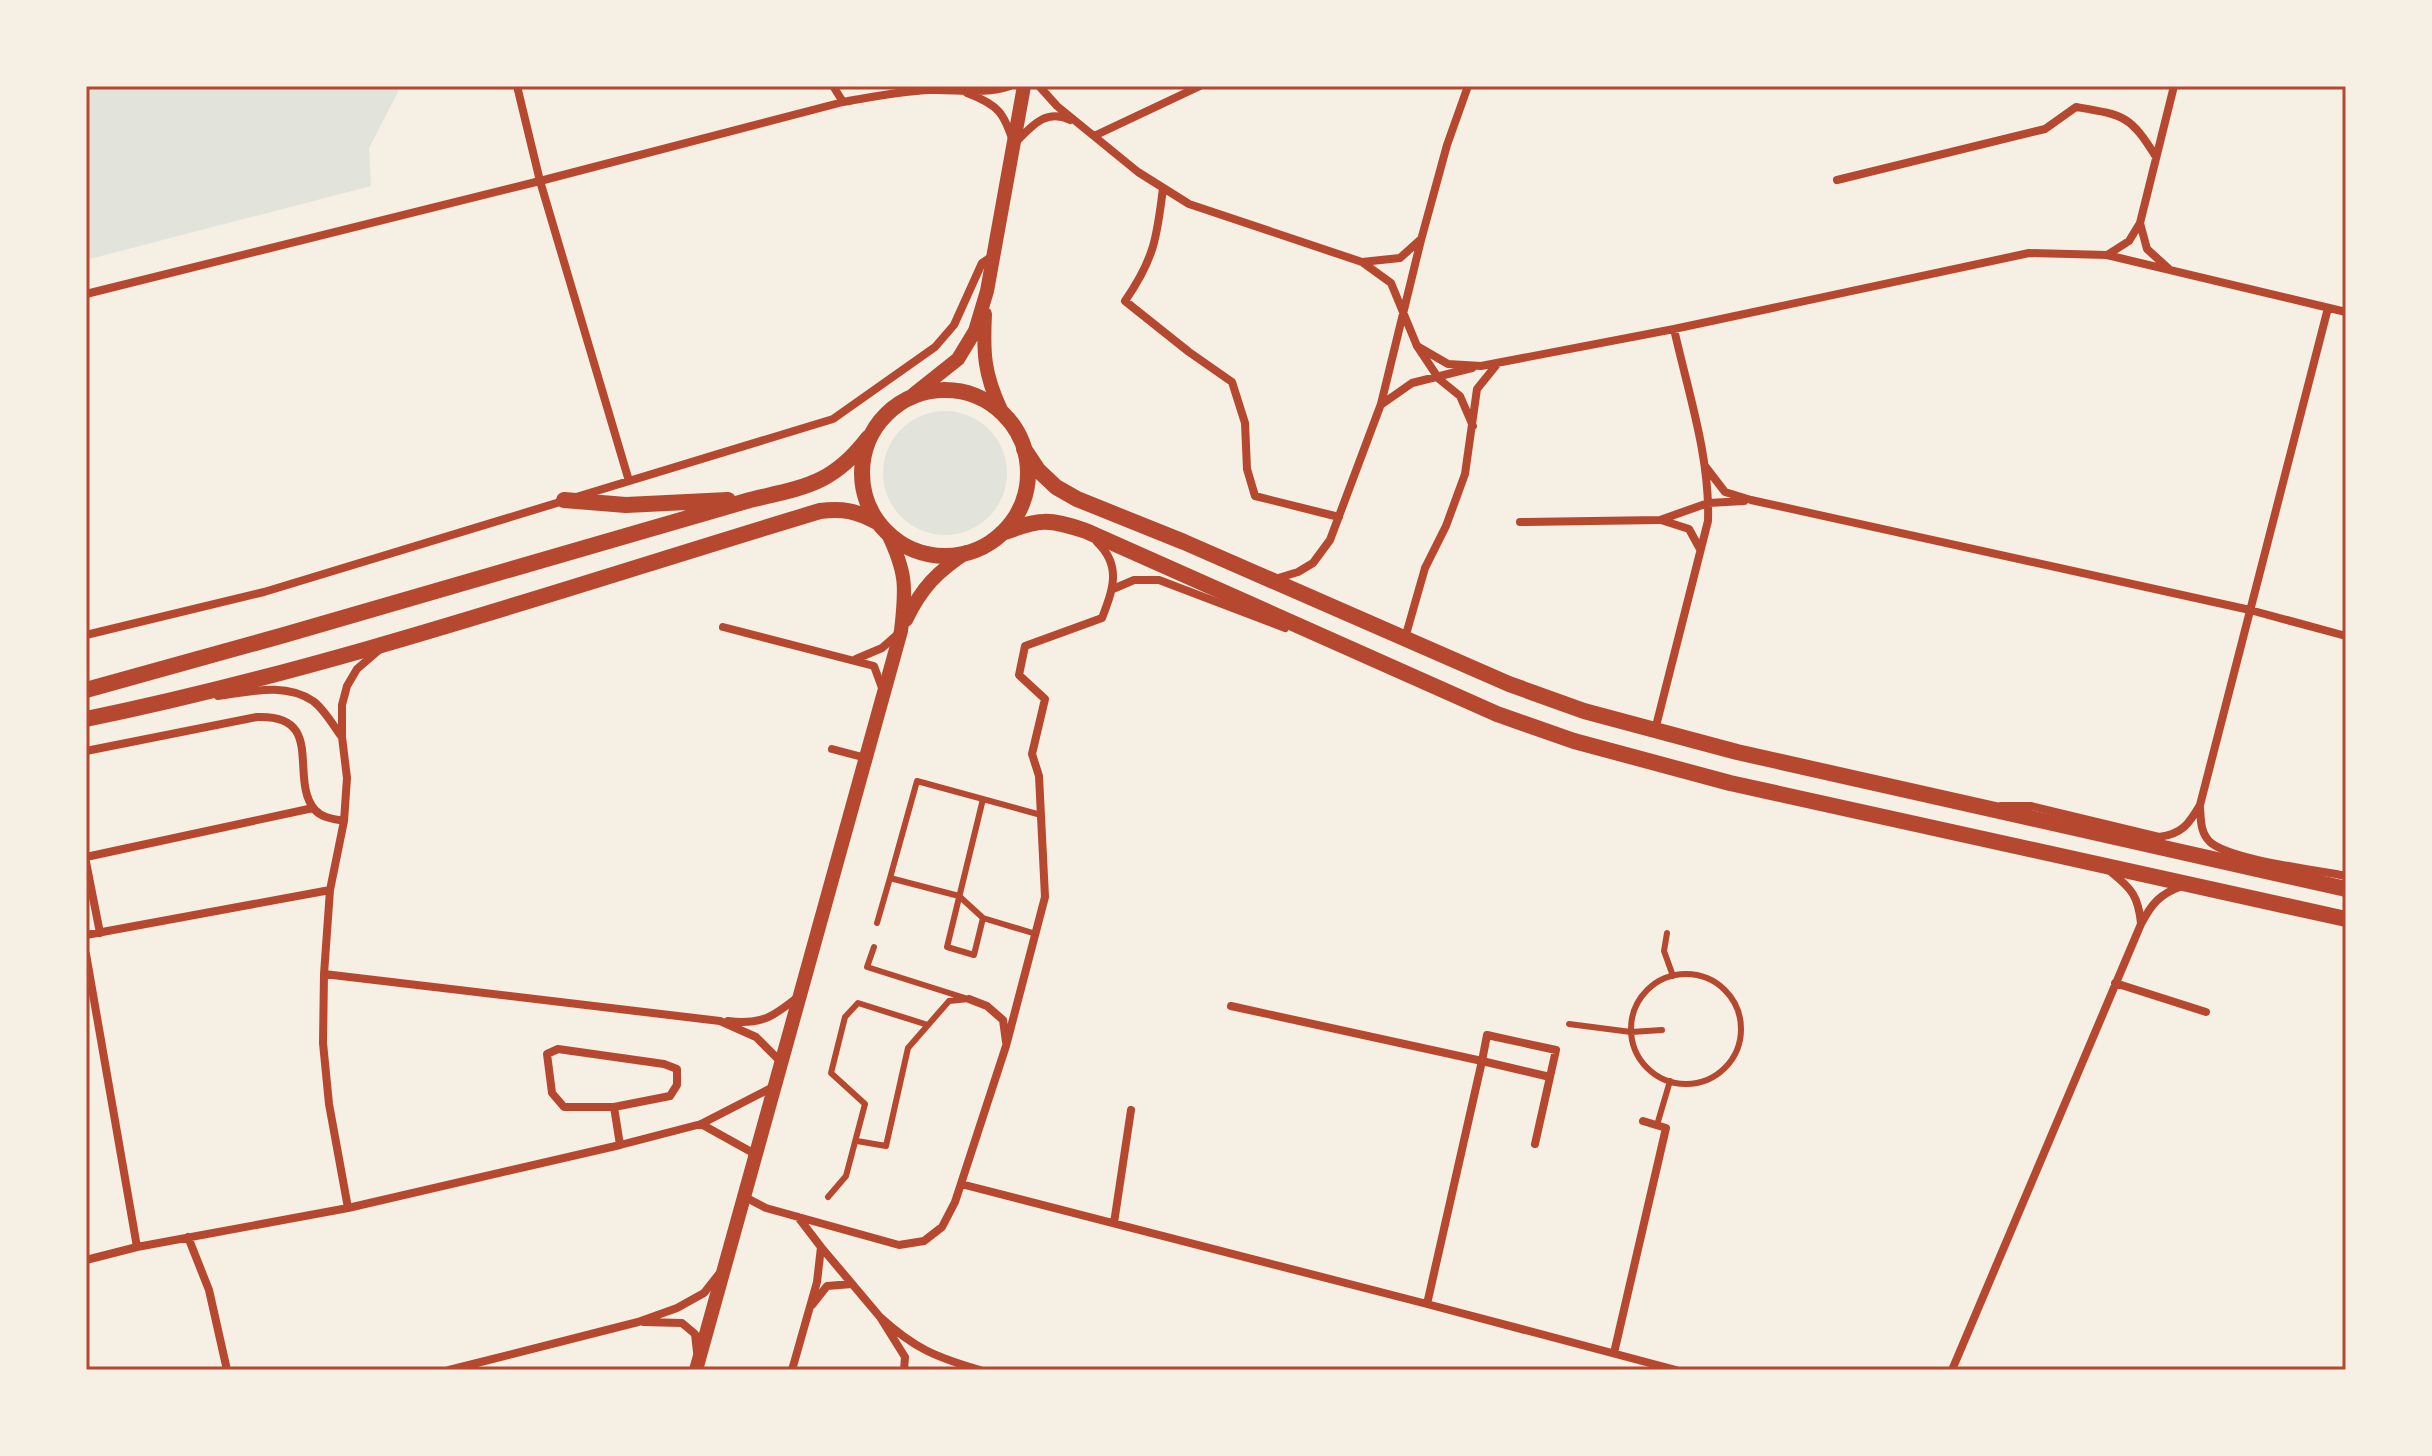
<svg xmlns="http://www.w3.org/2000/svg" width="2432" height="1456" font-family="'PT Sans Narrow',sans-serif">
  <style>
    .green { fill: #e2e4dc }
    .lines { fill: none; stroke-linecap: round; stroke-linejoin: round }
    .service { stroke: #b5482f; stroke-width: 6 }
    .minor { stroke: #b5482f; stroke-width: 8 }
    .tertiary { stroke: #b5482f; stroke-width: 14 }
    .secondary { stroke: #b5482f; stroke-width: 16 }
    .neatline { fill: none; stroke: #b5482f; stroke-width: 3 }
  </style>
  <rect width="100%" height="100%" fill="#f6efe4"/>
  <path class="green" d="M86,86H397L398,92L369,148L371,186L86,260Z
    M883 473a62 62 0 1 1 124 0a62 62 0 1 1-124 0Z"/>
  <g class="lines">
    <path class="service" d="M983,799L947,947L974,955L983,918L1036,934
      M890,878L917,781L1041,815
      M877,923L890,878L959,896L983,918
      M1667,933L1664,951L1673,976
      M874,947L867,967L965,998
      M1631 1029a55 55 0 1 1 110 0a55 55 0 1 1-110 0Z
      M1569,1024L1631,1032L1662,1030
      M1657,1125L1670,1081
      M857,1141L886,1146L908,1048L949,1001L969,999
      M828,1197L846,1176L865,1104L831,1073L845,1017L858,1003L928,1025"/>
    <path class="minor" d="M517,86L540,181L629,481
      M833,86L843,102
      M1039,86L1057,106L1138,172L1189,204L1362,262L1391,283L1417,346L1439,379L1460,396L1473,426
      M967,93C999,105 1004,113 1014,144C1031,127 1045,108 1070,120
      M1094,136L1200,86
      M1837,180L2045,129L2076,107C2124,115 2130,115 2156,157
      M1163,188C1157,238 1154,259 1125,301L1189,352L1232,382L1245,423L1247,469L1255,496L1339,517
      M2140,223L2147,249L2169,269
      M2107,255L2129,241L2140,223L2174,86
      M1362,262L1400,258L1420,240
      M86,294L540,181L843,102C872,97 900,91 930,90C957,89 984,95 1010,86
      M1417,346L1448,364L1481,366L1674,329L2029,253L2107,255L2346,312
      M1382,404L1412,383L1472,368
      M1705,466L1725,492L1751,500L2250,610L2346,636
      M1661,520L1689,529L1700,549
      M1520,522L1660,520L1708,503L1744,501
      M1275,579L1298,572L1313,563L1330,540L1381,404L1421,240L1447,145L1468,86
      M1113,589L1134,580H1159L1285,628
      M723,627L874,666L882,688
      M86,635L264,592L833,419L935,347L954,325L982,263L994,255
      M1405,638L1425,568L1446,526L1465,474L1477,389L1498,363
      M856,659L882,648L899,633
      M218,696C250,692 284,682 313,701C324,709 333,725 341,736
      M1655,730L1708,521C1710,456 1688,392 1674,329
      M832,749L866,758
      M86,751L257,717C327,714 288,779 315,810C322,818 334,819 344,821
      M2001,806H2031L2159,837C2182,834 2189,824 2200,805L2328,308
      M2200,807C2201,820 2200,832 2210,842C2230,860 2317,870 2346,876
      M86,857L313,808
      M86,862L100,933
      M2111,872C2132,889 2138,896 2141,923
      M86,935L330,890
      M86,954L137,1247L86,1260
      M324,974L720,1021L756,1037L781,1062
      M2115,983L2206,1012
      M969,999L987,1006L1003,1020L1006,1042
      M1231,1006L1482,1061L1487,1035L1556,1050L1535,1144
      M728,1021C762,1025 773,1017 799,996
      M1550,1077L1482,1061L1427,1304L1676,1370
      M614,1107H564L552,1093L547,1054L558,1049L664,1064L677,1069V1085L670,1096L614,1107L620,1145
      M701,1124L755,1154
      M961,1184L1427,1304
      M743,1196L766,1208L899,1245L924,1241L942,1227L955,1202L1006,1046L1045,897L1039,776L1032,754L1045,699L1019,675L1025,646L1102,618C1113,589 1122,566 1097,542
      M348,1208L329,1104L323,1043L324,974L330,890L344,821L347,778L342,737V705L347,686L357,669L379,650
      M798,1217L821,1247
      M1114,1223L1131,1110
      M188,1237L209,1290L227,1370
      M137,1247L348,1208L620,1145L701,1124L773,1087
      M812,1305L827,1286L852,1284
      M643,1322L682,1323L695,1334L697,1352
      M1614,1353L1666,1128L1643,1121
      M449,1370L638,1322L677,1308L704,1293L719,1274
      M792,1370L817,1282L821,1247L880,1317
      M904,1370L905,1357L880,1317C914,1348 935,1357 980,1370
      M1952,1370L2141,924C2152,903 2160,894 2182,886"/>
    <path class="tertiary" d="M985,314C983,353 984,374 1001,410
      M914,394L958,359L975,331L987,291L1024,86
      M906,620C922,587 937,572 967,552
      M696,1370L901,631C906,587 907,573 887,532"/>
    <path class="secondary" d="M862 473a83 83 0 1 1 166 0a83 83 0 1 1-166 0Z
      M1024,449L1038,470L1056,487L1077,499L1184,542L1509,684L1584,711L1737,752L2346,889
      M564,500L626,505L728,500
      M1002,533C1040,519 1047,518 1086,531L1497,714L1574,741L1730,783L2346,919
      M86,690L284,635L750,500C804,487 832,485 868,438
      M86,719C335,668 577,584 820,511C843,508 856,511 877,522"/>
  </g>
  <rect width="2432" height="1456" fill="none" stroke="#f6efe4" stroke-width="176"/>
  <rect x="88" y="88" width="2256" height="1280" class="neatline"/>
</svg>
